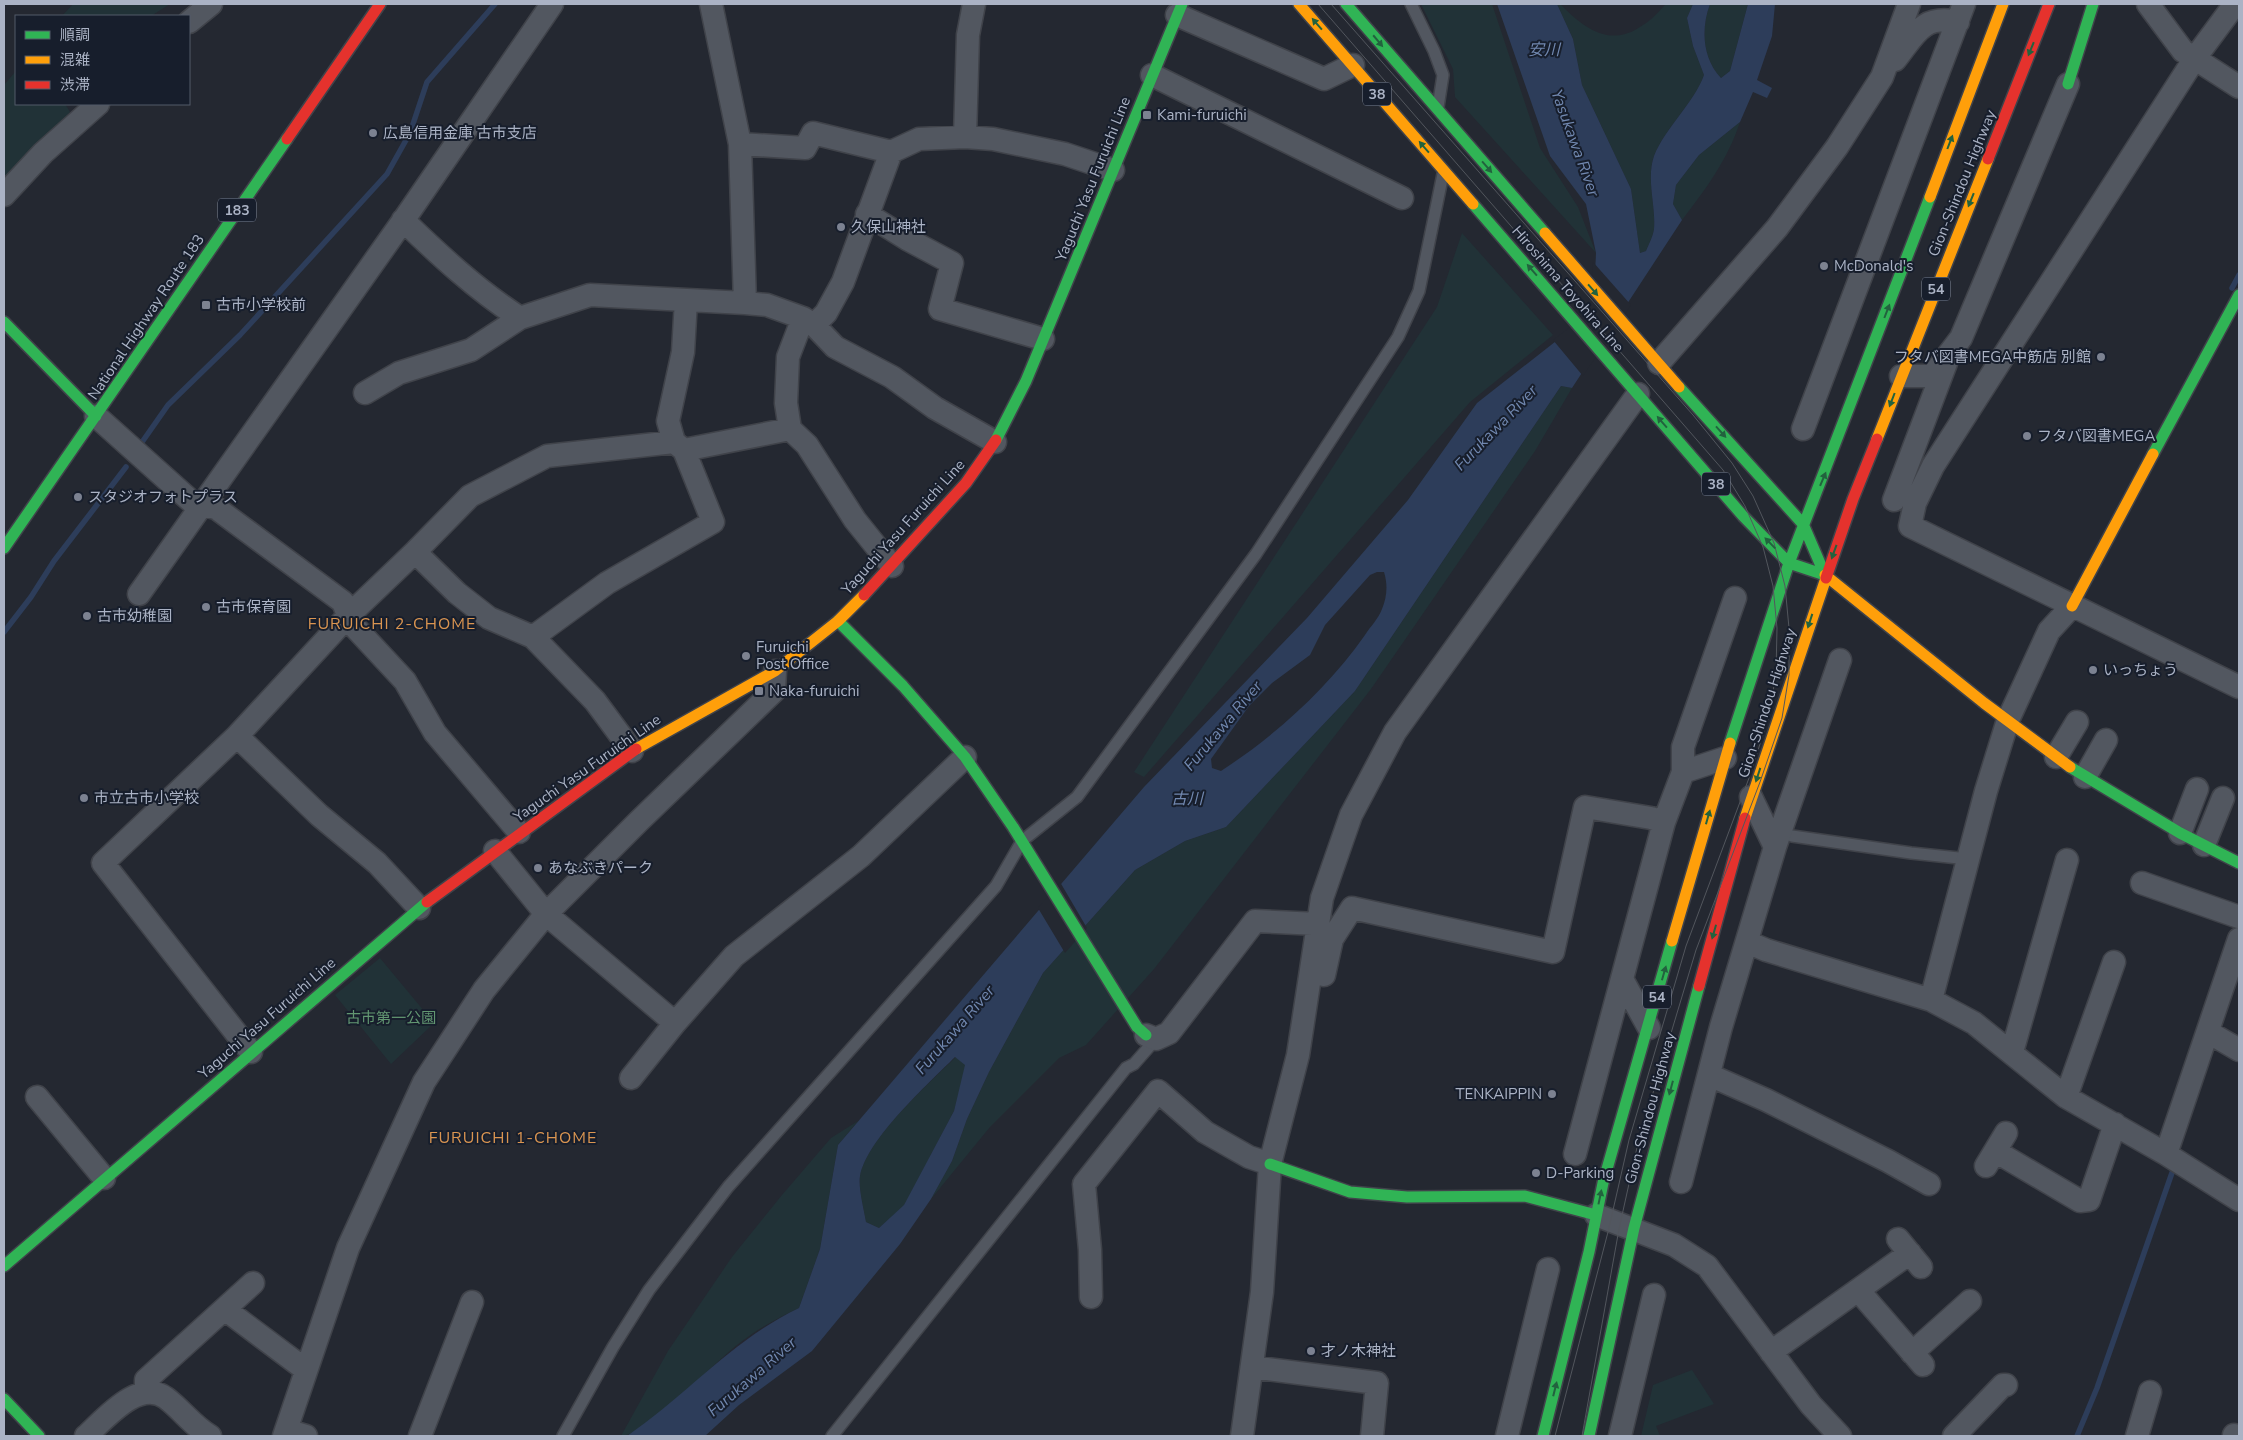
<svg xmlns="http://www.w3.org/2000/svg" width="2243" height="1440" font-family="'Nunito Sans','Noto Sans JP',sans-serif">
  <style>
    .green { fill: #213237 }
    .water { fill: #2d3d5a; fill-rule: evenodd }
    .pier { fill: #242831 }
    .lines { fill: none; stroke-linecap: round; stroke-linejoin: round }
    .stream { stroke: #2d3d5a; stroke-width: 5.5 }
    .lane-casing { stroke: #40434a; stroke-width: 14 }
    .street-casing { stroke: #40434a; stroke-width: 25 }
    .fast-casing { stroke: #40434a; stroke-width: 14 }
    .slow-casing { stroke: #40434a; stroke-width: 14 }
    .jam-casing { stroke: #40434a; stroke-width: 14 }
    .lane { stroke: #525760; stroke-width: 11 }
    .street { stroke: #525760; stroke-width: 22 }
    .fast { stroke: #30b455; stroke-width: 11 }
    .slow { stroke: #ff9f0a; stroke-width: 11 }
    .jam { stroke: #e5322d; stroke-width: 11 }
    .tram { stroke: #52565d; stroke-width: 1 }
    .oneway { fill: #22623e }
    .poi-dot { fill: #7c8291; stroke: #171e2c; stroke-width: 2 }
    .labels { text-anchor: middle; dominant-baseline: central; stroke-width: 4; stroke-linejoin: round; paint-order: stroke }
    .shield { fill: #171e2c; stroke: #7f8697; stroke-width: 1 }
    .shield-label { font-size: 14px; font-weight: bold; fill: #abb3c5 }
    .poi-label { font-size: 15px; fill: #abb3c5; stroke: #171e2c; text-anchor: start }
    .street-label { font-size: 15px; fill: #abb3c5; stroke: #171e2c }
    .park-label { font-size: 15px; fill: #629671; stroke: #171e2c }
    .water-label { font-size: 16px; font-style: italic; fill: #7188b0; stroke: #171e2c }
    .neighbourhood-label { font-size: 16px; letter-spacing: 1px; fill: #da9551; stroke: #171e2c }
  </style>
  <rect width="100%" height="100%" fill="#242831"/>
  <path class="green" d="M73,4H170L151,16H62Z
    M1421,4H1492L1540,148L1578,207L1596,253L1455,97L1453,69Z
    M1557,4H1560C1584,28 1610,49 1643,25C1652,20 1659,11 1666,4H1693L1687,18L1693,46L1704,75C1694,103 1665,128 1654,156C1646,179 1656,206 1654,229C1653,236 1649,244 1646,251L1640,253L1631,189L1582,85L1573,39Z
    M1710,4H1748L1730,71L1721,78C1702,58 1701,28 1710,4Z
    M16,71V104H65L70,112L4,183V85Z
    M1740,122C1728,159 1706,189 1682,220L1673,204L1676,185L1699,155Z
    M1462,233L1553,335L1470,402L1144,777L1134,772L1437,307Z
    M1561,386L1572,388L1535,451L1371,689L1154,969L1086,1045L1059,1058L990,1127L931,1199L952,1161L967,1119L989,1072L1043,973L1135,870L1185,841L1226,827L1355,691Z
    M380,958L434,1023L391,1064L335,995Z
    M956,1057L966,1065L954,1111L904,1206L879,1228L866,1222C864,1210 858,1187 860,1176C867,1139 928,1084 956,1057Z
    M858,1121L838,1145L820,1249L799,1308C777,1318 756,1330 737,1345C715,1362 644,1436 621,1436L668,1351L732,1257L782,1195L831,1138Z
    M1692,1370L1714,1404L1656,1426L1660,1436H1641L1653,1385Z"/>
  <path class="water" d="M1497,4H1557L1573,39L1582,85L1631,189L1640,253L1646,251C1649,244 1653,236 1654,229C1656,206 1646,179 1654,156C1665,128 1694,103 1704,75L1693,46L1687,18L1693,4H1710C1701,28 1702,58 1721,78L1730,71L1748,4H1775L1772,36L1757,80L1772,88L1767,98L1753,92L1740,122L1699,155L1676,185L1673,204L1682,220L1572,388L1561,386L1355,691L1226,827L1185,841L1135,870L1043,973L989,1072L967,1119L952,1161L931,1199L900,1244L812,1351L739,1405L705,1436H627C687,1395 732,1340 799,1308L820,1249L838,1145L1144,787L1307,618L1408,500L1477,403L1579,323L1594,296L1596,253L1586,204L1550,156ZM1377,572H1384C1388,585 1387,597 1382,609C1379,618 1370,627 1365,635C1327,689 1276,735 1221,771L1212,768L1211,759L1249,706L1272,683L1310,655L1325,625L1370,575ZM955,1057L965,1065L954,1111L904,1205L879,1228L866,1222C864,1210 858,1187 860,1176C867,1139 928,1084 955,1057Z"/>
  <path class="pier" d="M1593,262L1631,305L1583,376L1553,340L1577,322L1591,296Z
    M1060,882L1087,928L1065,953L1038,908Z"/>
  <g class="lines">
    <path class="stream" d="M2232,288L2239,275
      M140,445L168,405L240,335L387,174L410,133L427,82L495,4
      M4,632L31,597L54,561L126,467
      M2077,1436L2097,1388L2174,1167"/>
    <defs>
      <path id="lane" d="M1411,4L1434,51L1443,75L1438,107
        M1792,836L1911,853L1968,859
        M563,1436L613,1347L649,1290L728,1187L996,886L1022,841L1077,797L1256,554L1398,337L1419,291L1443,174
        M832,1436L1126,1068L1134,1064L1156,1039"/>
      <path id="street" d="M711,4L740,144L745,303
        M2148,4L2183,51L2239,87
        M2235,4L2195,58L1933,466L1915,503L1910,526L2239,687
        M1177,15L1324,79L1353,65
        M189,22L211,4
        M1895,60C1915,35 1922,14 1958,22
        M1152,75L1402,198
        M965,137L968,35L974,4
        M740,144L805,148L813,133L891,152
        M4,195L43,153L98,104
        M867,214L907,239L952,263L940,309L1043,339
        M403,220C440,256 477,290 520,318
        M814,325L826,313L843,282L891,152L919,139L965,137L993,139L1065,154L1113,170
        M1659,363L1777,228L1837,147L1882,77L1909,4
        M1901,376H1932L1961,338L2068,84
        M365,393L399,373L471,350L520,318L590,295L745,303L767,305L803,318L814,325L835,347L892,377L935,408L995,442
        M96,416L192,502L216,508L343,602L351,623L405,681L435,733L519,832
        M790,429L786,403L788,357L803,318
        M1803,429L1964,4
        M674,442L668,421L683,352L686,300
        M1894,500L1946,363
        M415,552L457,593L489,618L533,637L595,701L632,751
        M139,594L405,218L552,4
        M533,637L607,583L713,522L684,450
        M237,736L319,815L377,863L419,908
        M2056,757L2077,722
        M1683,772L1725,758
        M2085,777L2106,740
        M1751,797L1775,847
        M2180,833L2197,789
        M2204,845L2223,798
        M495,851L546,914L675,1023
        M2142,883L2239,917
        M1747,942L1766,950L1931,1000L1974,1023L2066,1097L2166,1154L2239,1200
        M1324,975L1332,939L1352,908L1553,952L1585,807L1651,818L1664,822
        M1622,979L1649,1028
        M1931,1000L1986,791L2008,720L2049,631L2072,606
        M2208,1032L2239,1050
        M1146,1035L1156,1039L1169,1033L1255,921L1318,924
        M251,1052L103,863L237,736L348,616L415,552L470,496L547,456L674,442L684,450L790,429L807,445L855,520L892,566
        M2012,1052L2067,860
        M1709,1075L1766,1100L1888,1161L1929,1184
        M631,1078L675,1023L734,956L861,856L965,757
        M37,1097L104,1178
        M2066,1097L2114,962
        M1995,1151L2080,1201L2089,1200L2115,1124
        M1575,1154L1664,822L1683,772V747L1735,598
        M2166,1154L2239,939
        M1986,1166L2006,1133
        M1681,1182L1721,1027L1775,847L1840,660
        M1596,1215L1674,1245L1707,1266L1811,1405L1840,1436
        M1898,1239L1921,1267
        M1858,1290L1923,1365
        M1091,1297L1090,1250L1084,1184L1158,1091L1205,1132L1249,1157L1270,1164
        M226,1310L306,1370
        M1771,1352L1910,1253
        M1912,1353L1970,1301
        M1252,1367L1377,1383L1372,1436
        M146,1391V1380L253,1283
        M286,1430L306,1436
        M86,1436C105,1419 139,1378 166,1398C182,1410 193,1426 210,1436
        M284,1436L348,1248L424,1082L484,990L546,914L639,821L774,691L775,671
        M420,1436L472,1302
        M1242,1436L1262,1292L1270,1164L1298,1055L1322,898L1351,815L1395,732L1638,394
        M1507,1436L1548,1269
        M1620,1436L1654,1295
        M1954,1436L2003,1385H2006
        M2137,1436L2150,1392
        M2234,1436V1435"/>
      <path id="fast" d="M1346,4L1545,233
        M2068,84L2093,4
        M1473,204L1743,516L1789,563L1825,575
        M4,322L96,416
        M1679,387L1803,524L1825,575
        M996,440L1026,381L1182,4
        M2153,454L2239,295
        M4,548L287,139
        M838,621L903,686L965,757L1013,827L1137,1027L1146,1035
        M1730,743L1789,563L1930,197
        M2070,767L2180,833L2239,863
        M1270,1164L1350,1192L1407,1197L1525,1196L1596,1215
        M4,1266L427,902
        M4,1399L39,1436
        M1543,1436L1589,1252L1603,1183L1672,941
        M1589,1436L1634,1228L1699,986"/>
      <path id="slow" d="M1299,4L1473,204
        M1930,197L2003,4
        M1545,233L1679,387
        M1877,439L1988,159
        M1825,575L1984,703L2070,767
        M2072,606L2153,454
        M636,749L775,671L838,621L864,595
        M1745,818L1826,578
        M1672,941L1730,743"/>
      <path id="jam" d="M287,139L380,4
        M1988,159L2049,4
        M1826,578L1853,499L1877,439
        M864,595L966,483L996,440
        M427,902L636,749
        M1699,986L1745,818"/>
    </defs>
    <use href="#lane" class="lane-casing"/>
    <use href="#street" class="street-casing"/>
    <use href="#fast" class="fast-casing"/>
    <use href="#slow" class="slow-casing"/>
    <use href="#jam" class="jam-casing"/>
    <use href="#lane" class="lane"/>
    <use href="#street" class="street"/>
    <use href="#fast" class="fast"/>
    <use href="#slow" class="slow"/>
    <use href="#jam" class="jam"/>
    <path class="tram" d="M1318,4L1723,470L1745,506L1763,547L1773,586L1777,628L1776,673L1769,716L1749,778L1686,946L1629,1140L1608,1232L1555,1436
      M1331,4L1693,415L1732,463L1753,496L1774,543L1785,586L1789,628V675L1782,718L1760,782L1696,950L1638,1143L1619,1229L1582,1436"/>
  </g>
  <defs><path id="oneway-solid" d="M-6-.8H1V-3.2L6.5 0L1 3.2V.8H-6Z" transform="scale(1.25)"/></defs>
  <g class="oneway">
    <use href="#oneway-solid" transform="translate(1317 24) rotate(-131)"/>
    <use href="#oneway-solid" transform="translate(1378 41) rotate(50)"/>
    <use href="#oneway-solid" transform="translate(2031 49) rotate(112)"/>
    <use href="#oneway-solid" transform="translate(1950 142) rotate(-69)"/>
    <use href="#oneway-solid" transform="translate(1424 147) rotate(-131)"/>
    <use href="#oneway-solid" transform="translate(1487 167) rotate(49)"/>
    <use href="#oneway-solid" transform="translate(1971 200) rotate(112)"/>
    <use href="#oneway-solid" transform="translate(1532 270) rotate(-131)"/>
    <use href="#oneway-solid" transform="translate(1593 290) rotate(49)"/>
    <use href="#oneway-solid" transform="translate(1887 311) rotate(-69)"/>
    <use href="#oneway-solid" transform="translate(1892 400) rotate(111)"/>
    <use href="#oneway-solid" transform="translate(1662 422) rotate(-131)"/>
    <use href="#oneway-solid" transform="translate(1721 432) rotate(48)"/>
    <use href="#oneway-solid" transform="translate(1823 479) rotate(-67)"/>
    <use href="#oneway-solid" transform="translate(1770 543) rotate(-134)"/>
    <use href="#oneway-solid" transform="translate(1834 552) rotate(110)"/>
    <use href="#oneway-solid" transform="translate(1810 621) rotate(108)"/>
    <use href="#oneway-solid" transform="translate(1758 775) rotate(108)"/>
    <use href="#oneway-solid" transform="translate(1708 817) rotate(-74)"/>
    <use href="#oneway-solid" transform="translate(1714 932) rotate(106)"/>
    <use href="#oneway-solid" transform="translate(1664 973) rotate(-74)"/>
    <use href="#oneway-solid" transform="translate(1671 1088) rotate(105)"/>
    <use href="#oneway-solid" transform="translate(1600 1197) rotate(-78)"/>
    <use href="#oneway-solid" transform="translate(1555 1389) rotate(-76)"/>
  </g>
  <g class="poi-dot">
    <rect x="1142" y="110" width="10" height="10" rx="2.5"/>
    <circle cx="373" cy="133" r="5"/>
    <circle cx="841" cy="227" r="5"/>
    <circle cx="1824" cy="266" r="5"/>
    <rect x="201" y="300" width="10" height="10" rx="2.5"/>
    <circle cx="2101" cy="357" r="5"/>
    <circle cx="2027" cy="436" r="5"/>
    <circle cx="78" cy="497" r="5"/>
    <circle cx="206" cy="607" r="5"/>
    <circle cx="87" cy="616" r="5"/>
    <circle cx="746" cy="656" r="5"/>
    <circle cx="2093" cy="670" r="5"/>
    <rect x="754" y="686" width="10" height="10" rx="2.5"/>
    <circle cx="84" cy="798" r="5"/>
    <circle cx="538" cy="868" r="5"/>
    <circle cx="1552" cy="1094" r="5"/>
    <circle cx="1536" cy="1173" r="5"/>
    <circle cx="1311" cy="1351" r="5"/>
  </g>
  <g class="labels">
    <g class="shield">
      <rect x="1363" y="82.5" width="28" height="23" rx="4"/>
      <rect x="218" y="198.5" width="38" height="23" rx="4"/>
      <rect x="1922" y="277.5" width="28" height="23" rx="4"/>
      <rect x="1702" y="472.5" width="28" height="23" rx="4"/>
      <rect x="1643" y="985.5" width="28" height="23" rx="4"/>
    </g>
    <g class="shield-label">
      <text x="1377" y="94">38</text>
      <text x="237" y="210">183</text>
      <text x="1936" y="289">54</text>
      <text x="1716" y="484">38</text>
      <text x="1657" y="997">54</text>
    </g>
    <g class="poi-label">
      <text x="1157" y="115">Kami-furuichi</text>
      <text x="383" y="133">広島信用金庫 古市支店</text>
      <text x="851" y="227">久保山神社</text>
      <text x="1834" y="266">McDonald's</text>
      <text x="216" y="305">古市小学校前</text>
      <text x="2091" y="357" text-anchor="end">フタバ図書MEGA中筋店 別館</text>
      <text x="2037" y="436">フタバ図書MEGA</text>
      <text x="88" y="497">スタジオフォトプラス</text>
      <text x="216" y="607">古市保育園</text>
      <text x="97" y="616">古市幼稚園</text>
      <text x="756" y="647">Furuichi<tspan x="756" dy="17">Post Office</tspan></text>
      <text x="2103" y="670">いっちょう</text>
      <text x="769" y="691">Naka-furuichi</text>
      <text x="94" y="798">市立古市小学校</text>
      <text x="548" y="868">あなぶきパーク</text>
      <text x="1542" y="1094" text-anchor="end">TENKAIPPIN</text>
      <text x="1546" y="1173">D-Parking</text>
      <text x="1321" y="1351">才ノ木神社</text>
    </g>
    <g class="street-label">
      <text transform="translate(1093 179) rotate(-68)">Yaguchi Yasu Furuichi Line</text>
      <text transform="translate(1962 183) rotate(-68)">Gion-Shindou Highway</text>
      <text transform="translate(1568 289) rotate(49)">Hiroshima Toyohira Line</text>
      <text transform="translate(146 317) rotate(-56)">National Highway Route 183</text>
      <text transform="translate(903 527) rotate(-48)">Yaguchi Yasu Furuichi Line</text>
      <text transform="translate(1767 703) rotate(-72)">Gion-Shindou Highway</text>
      <text transform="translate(587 768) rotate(-35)">Yaguchi Yasu Furuichi Line</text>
      <text transform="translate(267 1018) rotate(-41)">Yaguchi Yasu Furuichi Line</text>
      <text transform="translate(1650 1108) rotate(-75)">Gion-Shindou Highway</text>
    </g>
    <g class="park-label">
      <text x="391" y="1018">古市第一公園</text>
    </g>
    <g class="water-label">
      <text x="1544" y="50">安川</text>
      <text transform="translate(1575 143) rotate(70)">Yasukawa River</text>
      <text transform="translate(1496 428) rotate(-46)">Furukawa River</text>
      <text transform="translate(1223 726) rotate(-50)">Furukawa River</text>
      <text x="1187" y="799">古川</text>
      <text transform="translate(955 1030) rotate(-49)">Furukawa River</text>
      <text transform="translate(752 1377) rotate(-41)">Furukawa River</text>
    </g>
    <g class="neighbourhood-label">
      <text x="392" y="624">FURUICHI 2-CHOME</text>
      <text x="513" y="1138">FURUICHI 1-CHOME</text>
    </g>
  </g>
  <rect width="2243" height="1440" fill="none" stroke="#abb3c5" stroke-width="10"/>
  <rect x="15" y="15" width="175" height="90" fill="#171e2c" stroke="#525a69"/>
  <rect x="25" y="31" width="25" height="8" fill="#30b455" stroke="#525a69"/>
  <text x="60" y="40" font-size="15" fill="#abb3c5">順調</text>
  <rect x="25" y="56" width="25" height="8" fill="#ff9f0a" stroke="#525a69"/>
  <text x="60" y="65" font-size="15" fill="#abb3c5">混雑</text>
  <rect x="25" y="81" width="25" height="8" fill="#e5322d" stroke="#525a69"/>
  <text x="60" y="90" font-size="15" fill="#abb3c5">渋滞</text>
</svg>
